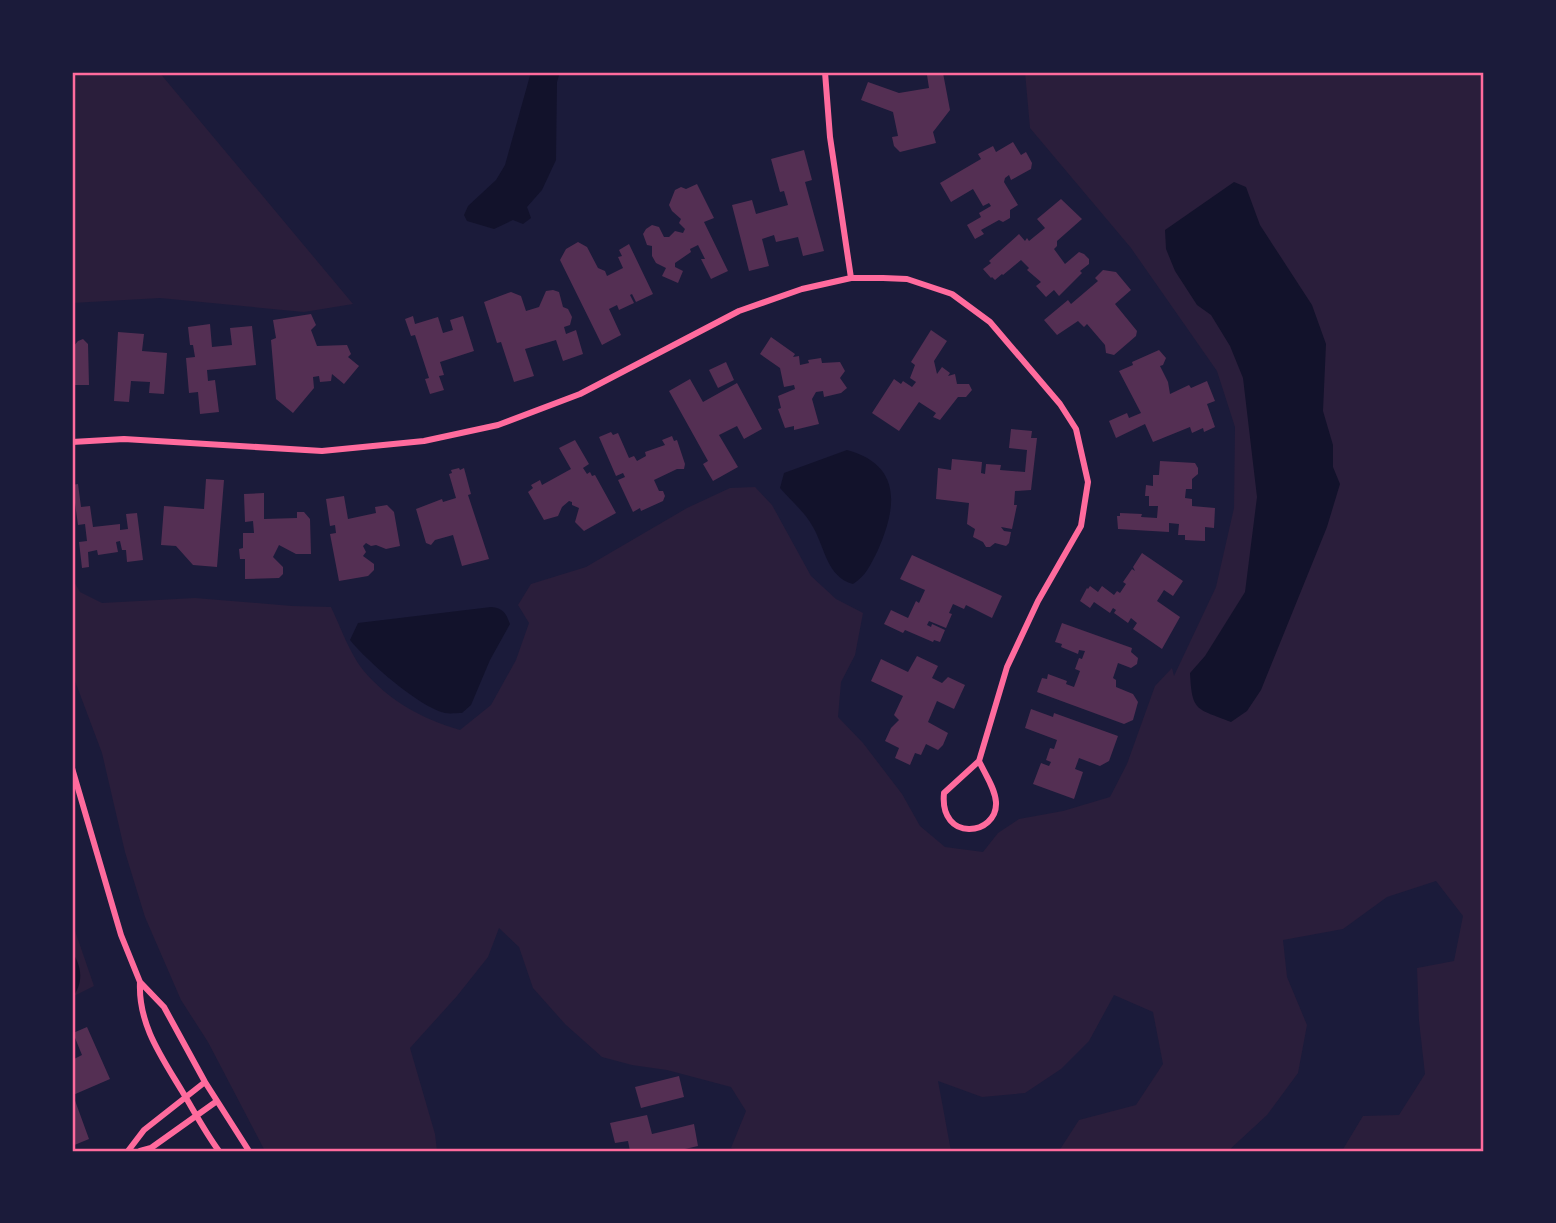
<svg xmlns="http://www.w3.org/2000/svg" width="1556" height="1223" font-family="'Fira Sans',sans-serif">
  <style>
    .green { fill: #2a1e3b }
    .water { fill: #12122b }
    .building { fill: #542f53 }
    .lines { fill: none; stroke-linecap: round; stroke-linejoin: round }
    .minor { stroke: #ff6b9d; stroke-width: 6 }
    .neatline { fill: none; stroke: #ff6b9d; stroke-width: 2.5 }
  </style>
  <rect width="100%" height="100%" fill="#1b1b3a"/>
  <path class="green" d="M72,72H159L353,304L304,312L160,298L72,303Z
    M1025,72H1484V1151H1342L1363,1116L1399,1115L1425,1074L1419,1021L1417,968L1454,961L1463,916L1436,881L1387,897L1343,929L1283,940L1287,977L1307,1025L1298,1073L1267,1115L1228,1151H1059L1079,1120L1136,1105L1163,1064L1153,1012L1114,995L1089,1041L1061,1069L1025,1093L982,1097L938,1081L951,1151H742L731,1148L746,1111L731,1087L667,1070L632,1065L602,1057L565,1024L533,988L519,947L499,928L488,957L457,996L410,1048L435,1134L437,1151H265L208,1042L181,1000L145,917L125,852L102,753L72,673V578L80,592L102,603L195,598L292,606L331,607C340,626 350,654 363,670C389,701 422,719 460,730L491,705L516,660L529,623L518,605L531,584L586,567L687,508L730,488L755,487L772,505L811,576L836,599L863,613L855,655L841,682L838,717L863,743L902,794L920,826L945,847L983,852L998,833L1019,819L1063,811L1110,797L1127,764L1155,686L1172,668L1174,676L1216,587L1234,508L1235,427L1217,371L1131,248L1030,128Z
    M72,922L94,986L72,997Z"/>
  <path class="water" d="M531,72H560L557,82L556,160L542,190L527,207L531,218L523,224L513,220L494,229L467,221L464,215L468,206L496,180L505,165Z
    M1234,182L1246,187L1260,225L1312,305L1326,344L1323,411L1333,445V467L1340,484L1327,527L1261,690L1247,711L1231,722C1196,708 1192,712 1190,673L1205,656L1245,592L1257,497L1243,378L1230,346L1211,315L1197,305L1175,271L1166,249L1165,230Z
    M847,450C902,465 897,507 878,550C871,564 866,576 853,584C827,577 825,548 813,527C805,512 791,501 780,488L784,473Z
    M491,607C503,608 506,613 510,624L490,660L471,705L462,713C457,713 450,714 445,713C419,707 368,662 350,640L358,623Z
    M72,952C82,966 84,983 72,998Z"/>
  <path class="building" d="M943,73L950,110L933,132L936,143L900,152L894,146L892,137L898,136L893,112L861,100L868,82L899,93L929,88L927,75Z
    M1013,142L1021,155L1026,152L1032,163L1031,169L1011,180L1009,175L1005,178L1004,182L1018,205L1010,210V218L1003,222L999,220L981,230L984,234L975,239L967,225L981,217L979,213L991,206L989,203L983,206L973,189L951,202L940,183L981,159L978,154L993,146L996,152Z
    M804,150L812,180L805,182L824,251L803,256L798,237L776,242L774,235L762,239L769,266L749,271L732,205L752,200L756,214L788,205L784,191L780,192L771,159Z
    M697,184L714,218L704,222L728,271L711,279L701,259H705L698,245L690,249L691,252L675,263V267L683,271L678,283L662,276L666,268L656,263L652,256V246L647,245L643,234L646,229L652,225L659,227L664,237H669L675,231L683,233L685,229L679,223L681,219L672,211L669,205L675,190L681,187L686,189Z
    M1061,199L1082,219L1057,241V246L1054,249L1065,264L1079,252L1084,254L1089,259V264L1080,271L1082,273L1059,296L1054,290L1046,297L1036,286L1041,282L1027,270L1029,268L1021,260L1003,275L1002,274L995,280L992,277L991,278L983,269L991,263L989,261L1019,234L1025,241L1027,238L1029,241L1045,228L1037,219Z
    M578,242L587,247L598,268L605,271L607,276L623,268L618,257L622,256L619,250L629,244L653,294L636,302L632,294L630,295L634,303L619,310L617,305L609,309L621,335L602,345L560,260L566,249Z
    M1103,270L1116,272L1131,290L1115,304L1137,331L1136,336L1114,355L1106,353L1105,345L1087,324L1084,327L1078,321L1057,335L1044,320L1068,300L1071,304L1098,281L1095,278Z
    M553,290L559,292L563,307L568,309L572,317L570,325L564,327L566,334L576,330L583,354L563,361L556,340L525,349L534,376L514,382L501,342L497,343L484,302L511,292L521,296L526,311L539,307L546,291Z
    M311,314L316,325L311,330L317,346L347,345L351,354L348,357L359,366L344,384L332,374L331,381L320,382L319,376L313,377L314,388L293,413L276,399L271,340L276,338L273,320Z
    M413,316L415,324L438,317L443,333L453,330L450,320L463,316L474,351L440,362L444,375L439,376L444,390L430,394L425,379L429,378L415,335L411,336L405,319Z
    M210,324L212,347L232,345L230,328L252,326L256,365L207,370L208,381L215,380L219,412L200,414L198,392L189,393L186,358L195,357L193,345H190L188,327Z
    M931,330L947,341L934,361L937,374L942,367L950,373L948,376L955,374L957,384H969L972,390L966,397H958L940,420L933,417L936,413L919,402L899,431L872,413L894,379L901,384L903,381L912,387L916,382L910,378L915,365L911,362Z
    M118,332L144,334L142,351L167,353L164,394L149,393L150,382L131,381L129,402L114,401Z
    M771,337L795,354L793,357L799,356L800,365L809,363L808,360L821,358L822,363L840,362L845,371L840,378L847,388L841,393L824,397L823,391L816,392L812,399L819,424L794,430V426L785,428L778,409L781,408L778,396L795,389L794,385L784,387L780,368L760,354Z
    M83,339L88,344L89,385H74L72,376V348L78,341Z
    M1159,350L1166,358L1163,365L1160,366L1168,382L1170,394L1189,385L1191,388L1207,381L1215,401L1207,404L1215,427L1204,432L1203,428L1192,433L1190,427L1153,442L1145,424L1116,438L1109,421L1127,413L1129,418L1141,413L1119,371L1133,365L1132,362Z
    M726,362L734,380L718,388L709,370Z
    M690,379L703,402L737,383L762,429L744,439L737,426L719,435L738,467L713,481L703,464L708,461L669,391Z
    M1011,429L1032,431L1031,438H1037L1031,490L1015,491L1014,505H1017L1012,529L1001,527L1004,531L1011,532L1009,543L1006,546L995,543L990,547H986L983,542L973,537L975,529L967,524L969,503L936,499L938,468L951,470L952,459L982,462L981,473L985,474L986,464L1001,465L1000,470L1025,472L1027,450L1009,448Z
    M611,432L613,435L618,433L629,458L634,456L637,461L646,456L645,452L665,445L662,440L672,436L674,441L677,440L685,464L684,469H677L654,480L659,491H663L665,496L663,501L641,511L640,508L633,512L618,480L625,477L623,473L616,476L599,437Z
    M575,440L589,464L583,468L587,474L590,472L592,476L595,475L616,513L584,531L575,522L579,508L572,505V502L569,501L562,507L558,516L544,520L528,492L533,488L531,485L540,480L542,485L571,469L559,448Z
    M1160,461L1195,463L1198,468V474L1192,479V489H1186L1185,498L1192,499V506L1215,508L1214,528L1205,527V541L1185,540V535H1178L1179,524L1169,523V532L1118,529L1117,516H1120V513L1142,514L1141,517L1157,518L1158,506H1149V496H1145L1146,485L1153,486V475H1159Z
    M459,468L460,470L464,468L471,494L468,495L489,559L462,566L453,535L435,540L431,545L426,543L416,509L442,499L443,502L456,498L449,474L452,473L451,470Z
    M206,479L224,480L217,567L193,565L176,546L161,545L164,506L204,509Z
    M78,484L81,507L90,506L93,527L120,524V530L128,529L126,514L137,513L143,560L127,562L126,550H122L120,541L116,542L118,552L98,555L97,550L88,552L89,567L82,568L79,542L87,541L85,524L78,525L75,503H72V485Z
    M264,493V519L297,518V512H304L310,519L311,554H296L279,545L273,557L283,567V574L279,578L245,579V559H240L239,549L243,548V533H254L253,521L245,522L244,494Z
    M344,496L348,519L376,513L375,507L387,505L394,512L400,546L386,549L376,545L371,546L366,543L363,546L366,552L363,556L374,564V570L368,576L339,581L330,534L336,533L335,525L330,526L326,499Z
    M1142,553L1183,581L1173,596L1164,590L1157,601L1180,617L1162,649L1133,629L1137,623L1131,618L1128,623L1114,613L1116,610L1113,608L1110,613L1094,602L1090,608L1080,601L1087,588L1088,589L1090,586L1098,592L1102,586L1114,595L1117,591L1120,593L1126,584L1123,582L1132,569L1135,571L1133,567Z
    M912,555L1002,596L992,618L966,605L964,609L953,604L949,613L952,614L946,628L929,621L927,625L931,627L932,624L945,630L940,642L934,640L933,642L905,630L903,633L884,624L891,610L908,618L916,601L919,603L925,590L900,579Z
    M1062,623L1132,648L1131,652L1138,658L1137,664L1131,668L1118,663L1113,678L1116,680V687L1133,694L1138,702L1133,720L1124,724L1037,692L1042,678L1047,679L1048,674L1067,681L1066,684L1074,687L1080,671L1075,669L1079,658L1082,659L1085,651L1079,650L1078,654L1061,647L1062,644L1055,642Z
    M917,656L938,666L932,678L942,683L948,677L965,685L954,709L937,701L928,722L948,733L943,745L938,750L926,744L921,755L915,753L910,765L895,758L899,748L885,741L891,728L899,720L894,715L903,696L871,681L881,659L908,672Z
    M1031,709L1053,717L1054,713L1118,736L1109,761L1100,766L1079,758L1075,769L1083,772L1074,799L1033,784L1041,763L1049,766L1051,762L1046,760L1050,748L1054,749L1057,740L1025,728Z
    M87,1027L110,1079L73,1095L89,1139L72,1146V1060L82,1055L73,1033Z
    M679,1076L684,1097L641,1108L635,1087Z
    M647,1115L652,1134L694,1124L698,1146L676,1151H630L628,1141L615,1143L610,1123Z"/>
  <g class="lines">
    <path class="minor" d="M825,72L830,137L851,278
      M72,442L124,439L322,451L424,441L498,425L580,394L739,311L802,289L851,278H883L907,279L952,294L990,322L1060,404L1076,429L1088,482L1081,526L1038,601L1007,667L979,761L944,793C939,843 998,836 996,802C995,788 985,774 979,761
      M72,768L121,935L140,982L164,1007L205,1082L249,1151
      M140,982C138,1024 161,1056 182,1091C194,1111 205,1132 219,1151
      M128,1151L144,1130L205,1082
      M140,1151L151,1148L217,1101"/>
  </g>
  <rect width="1556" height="1223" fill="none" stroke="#1b1b3a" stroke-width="147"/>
  <rect x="74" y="74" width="1408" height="1076" class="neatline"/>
</svg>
